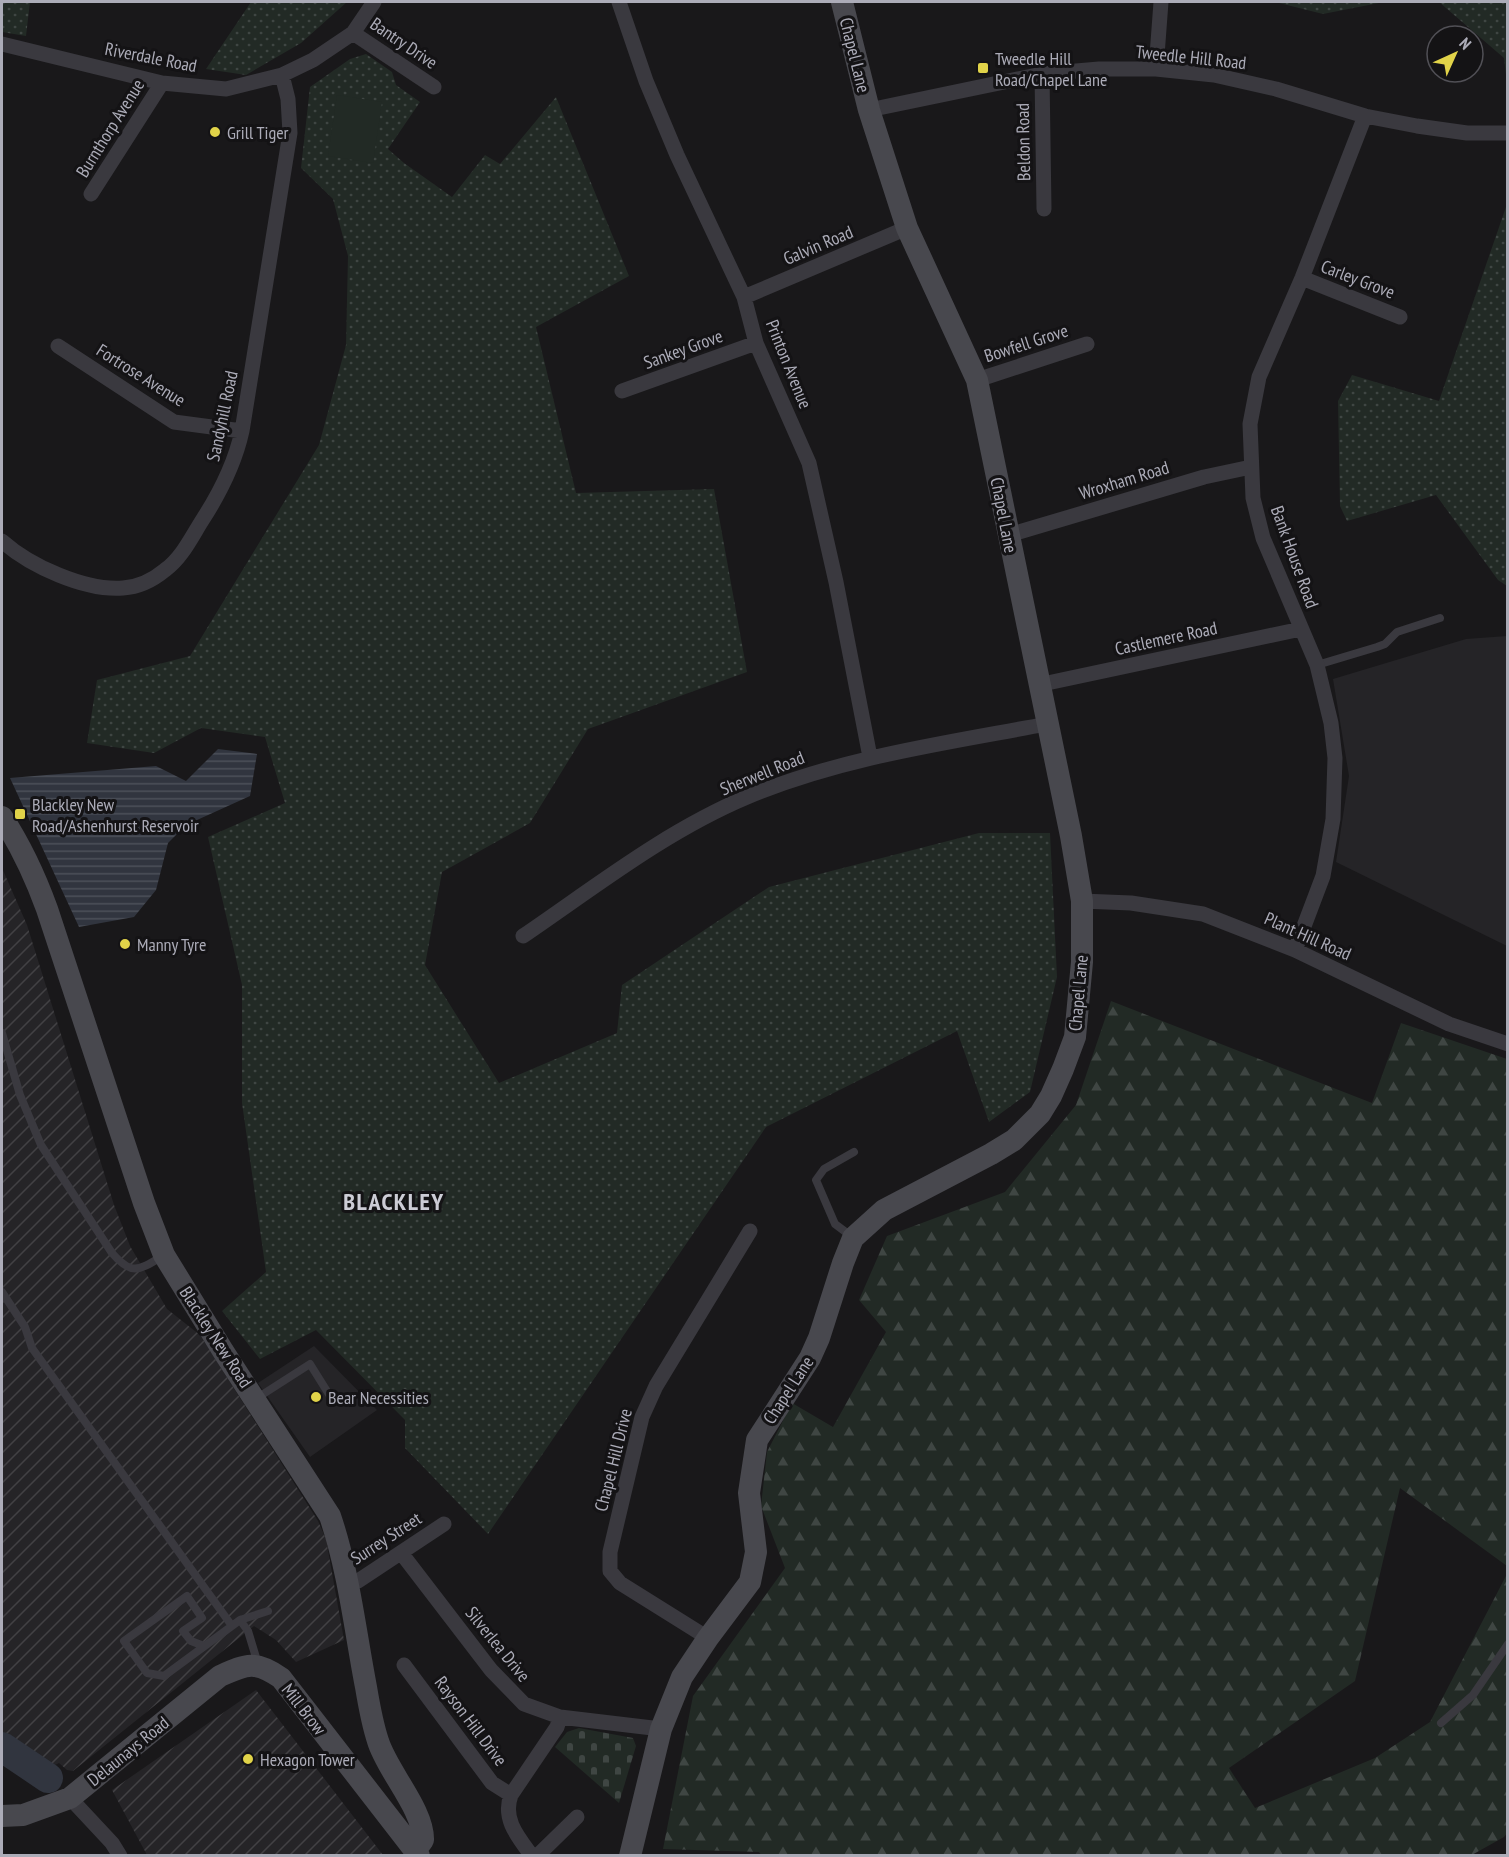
<svg xmlns="http://www.w3.org/2000/svg" width="1509" height="1857" font-family="'PT Sans Narrow',sans-serif">
  <style>
    .built { fill: #252427 }
    .industrial { fill: url(#industrial-furrows) }
    .grass { fill: url(#grass-dots) }
    .forest { fill: url(#forest-firs) }
    .cemetery { fill: url(#cemetery-stones) }
    .garden { fill: #222a25 }
    .water { fill: url(#water-rules) }
    .lines { fill: none; stroke-linecap: round; stroke-linejoin: round }
    .river { stroke: #31353f; stroke-width: 30 }
    .lane { stroke: #3a393f; stroke-width: 8 }
    .street { stroke: #3a393f; stroke-width: 15 }
    .secondary { stroke: #48484e; stroke-width: 22 }
    .poi-dot { fill: #e1d349; stroke: #141315; stroke-width: 2 }
    .labels { text-anchor: middle; dominant-baseline: central; stroke-width: 6; stroke-linejoin: round; paint-order: stroke }
    .street-label { font-size: 18px; fill: #acacb8; stroke: #141315 }
    .poi-label { font-size: 18px; fill: #acacb8; stroke: #141315; text-anchor: start }
    .district-label { font-size: 24px; font-weight: bold; letter-spacing: 1.5px; fill: #ccccd5; stroke: #141315 }
  </style>
  <defs>
    <pattern id="industrial-furrows" width="10" height="10" patternUnits="userSpaceOnUse" patternTransform="scale(1.5)"><rect width="10" height="10" fill="#252427"/><path d="M-1 1l2-2M0 10L10 0M9 11l2-2" fill="none" stroke="#424144"/></pattern>
    <pattern id="grass-dots" width="8" height="8" patternUnits="userSpaceOnUse" patternTransform="scale(1.5)"><rect width="8" height="8" fill="#222a25"/><path d="M2 2h.1M6 6h.1" fill="none" stroke="#3f4643" stroke-width="1.8" stroke-linecap="round"/></pattern>
    <pattern id="forest-firs" width="22" height="20" patternUnits="userSpaceOnUse" patternTransform="scale(1.5)"><rect width="22" height="20" fill="#222a25"/><path d="M5 1l3.5 6h-7zM16 11l3.5 6h-7z" fill="#3f4643"/></pattern>
    <pattern id="cemetery-stones" width="16" height="16" patternUnits="userSpaceOnUse" patternTransform="scale(1.5)"><rect width="16" height="16" fill="#222a25"/><path d="M2 7V4a2 2 0 0 1 4 0v3zM10 15v-3a2 2 0 0 1 4 0v3z" fill="#3f4643"/></pattern>
    <pattern id="water-rules" width="6" height="5" patternUnits="userSpaceOnUse" patternTransform="scale(1.5)"><rect width="6" height="5" fill="#31353f"/><path d="M0 2.5h6" fill="none" stroke="#4c5059"/></pattern>
  </defs>
  <rect width="100%" height="100%" fill="#19181a"/>
  <path class="built" d="M1507,636H1508L1507,946L1336,862L1349,776L1333,679L1466,639Z
    M314,1346L377,1410L310,1457L258,1383Z"/>
  <path class="industrial" d="M2,868L27,925L114,1205L130,1246L167,1309L200,1335L318,1521L326,1539L344,1640L296,1662L276,1640L254,1626L73,1771L67,1770L59,1763L53,1766L39,1767L2,1740Z
    M256,1690L383,1855H147L112,1790Z"/>
  <path class="grass" d="M2,2H30L26,36L2,32Z
    M251,2H347L301,43L246,75L206,69Z
    M1275,2H1384L1323,14Z
    M1439,2H1507V83L1504,58Z
    M366,54L392,72L396,85L420,102L388,149L404,163L452,197L485,155L500,164L556,97L629,276L536,327L576,493L714,489L747,672L588,729L530,823L442,872L425,965L499,1083L617,1033L622,985L769,887L979,833H1050L1057,977L1030,1092L989,1122L957,1031L766,1127L488,1534L405,1448V1420L316,1330L260,1359L222,1311L266,1272L242,1103V985L208,837L285,803L265,737L201,728L154,753L87,743L97,680L190,656L319,445L346,345L348,256L333,199L301,168L310,87L350,59Z
    M1507,204L1508,586H1507L1498,580L1436,495L1347,521L1340,506L1338,401L1352,375L1439,401Z"/>
  <path class="forest" d="M1111,1001L1372,1103L1401,1023L1507,1059V1566L1400,1488L1355,1681L1229,1768L1255,1808L1375,1758L1430,1722L1507,1574L1508,1832L1504,1837L1470,1856H762L759,1852L663,1849L693,1696L785,1568L761,1506L767,1452L792,1403L833,1427L886,1332L859,1300L887,1236L1005,1192L1076,1105Z"/>
  <path class="cemetery" d="M579,1728L633,1738L636,1746L619,1803L555,1747L567,1732Z"/>
  <path class="garden" d="M337,95L382,102L373,163L328,156Z"/>
  <path class="water" d="M218,749L257,754L250,796L186,825L168,843L156,890L134,917L79,927L10,778L156,766L186,781Z"/>
  <g class="lines">
    <path class="river" d="M2,1747L48,1778"/>
    <path class="lane" d="M1317,665L1377,647L1385,644L1397,632L1440,618
      M2,1033L20,1095L41,1145L112,1253C131,1275 138,1271 161,1257
      M851,1236L835,1224L816,1180L824,1169L854,1152
      M2,1292L25,1327L32,1348L232,1626
      M257,1398L310,1364L330,1396
      M240,1620L248,1631L258,1664
      M204,1646L191,1641L183,1631L202,1618L187,1596L124,1641L147,1673L164,1676L240,1620L268,1611
      M1441,1723L1473,1695L1508,1644"/>
    <path class="street" d="M619,2L646,81L677,155L744,297L756,343L809,463L836,582L870,757
      M353,33L434,87
      M2,44L162,83L226,89L282,75L313,60L353,33L374,2
      M1156,69L1161,2
      M1042,74L1044,209
      M869,110L1042,74L1099,69H1156L1214,75L1276,89L1365,116L1417,126L1467,133H1508
      M91,194L162,83
      M1302,278L1400,317
      M744,297L907,228
      M58,346L174,422L242,431
      M977,380L1087,344
      M622,391L756,343
      M1009,535L1204,477L1251,467
      M2,541C30,566 85,591 123,588C139,587 153,580 165,570C182,558 192,536 203,519C221,491 235,463 242,431L290,133L288,99L282,75
      M1038,685L1301,629
      M1082,901L1131,903L1203,914L1295,950L1449,1024L1508,1044
      M523,936C595,887 666,831 747,797C843,757 946,743 1047,724
      M1295,950L1323,876L1333,819L1335,758L1331,723L1317,665L1263,538L1253,498L1250,424L1259,377L1302,278L1365,116
      M402,1554L491,1670L524,1704L560,1717L661,1729
      M348,1583L358,1581L444,1524
      M708,1638L620,1583L610,1571V1552L642,1417L656,1386L750,1231
      M404,1665L492,1783L511,1795
      M70,1798L112,1843L120,1856
      M532,1856C518,1837 502,1819 511,1795L557,1727L560,1717
      M537,1856L577,1817"/>
    <path class="secondary" d="M2,817C21,846 35,876 47,909L144,1203L164,1255L223,1351L330,1516C349,1572 355,1630 366,1687C369,1705 372,1723 378,1741C387,1771 424,1810 423,1840L415,1851
      M2,1816L23,1815L70,1798L220,1676C247,1664 255,1660 281,1678L419,1856
      M630,1856L661,1729L682,1677L708,1638L750,1582L756,1552L749,1493L757,1440L810,1358L819,1338L843,1263L853,1238L884,1210L991,1154L1014,1140L1040,1114L1051,1096L1063,1069L1075,1037L1082,962V901L1071,836L977,380L907,228L869,110L842,2"/>
  </g>
  <g class="poi-dot">
    <rect x="977" y="62" width="12" height="12" rx="3"/>
    <circle cx="215" cy="132" r="6"/>
    <rect x="14" y="808" width="12" height="12" rx="3"/>
    <circle cx="125" cy="944" r="6"/>
    <circle cx="316" cy="1397" r="6"/>
    <circle cx="248" cy="1759" r="6"/>
  </g>
  <g class="labels">
    <g class="street-label">
      <text transform="translate(404 43) rotate(34)">Bantry Drive</text>
      <text transform="translate(855 55) rotate(76)">Chapel Lane</text>
      <text transform="translate(151 57) rotate(11)">Riverdale Road</text>
      <text transform="translate(1191 57) rotate(6)">Tweedle Hill Road</text>
      <text transform="translate(110 128) rotate(-58)">Burnthorp Avenue</text>
      <text transform="translate(1023 142) rotate(-91)">Beldon Road</text>
      <text transform="translate(818 245) rotate(-23)">Galvin Road</text>
      <text transform="translate(1358 279) rotate(21)">Carley Grove</text>
      <text transform="translate(1026 343) rotate(-18)">Bowfell Grove</text>
      <text transform="translate(683 349) rotate(-20)">Sankey Grove</text>
      <text transform="translate(789 364) rotate(68)">Printon Avenue</text>
      <text transform="translate(141 375) rotate(32)">Fortrose Avenue</text>
      <text transform="translate(222 416) rotate(-78)">Sandyhill Road</text>
      <text transform="translate(1124 480) rotate(-17)">Wroxham Road</text>
      <text transform="translate(1004 515) rotate(79)">Chapel Lane</text>
      <text transform="translate(1295 557) rotate(70)">Bank House Road</text>
      <text transform="translate(1166 638) rotate(-12)">Castlemere Road</text>
      <text transform="translate(762 773) rotate(-22)">Sherwell Road</text>
      <text transform="translate(1308 936) rotate(24)">Plant Hill Road</text>
      <text transform="translate(1078 993) rotate(-85)">Chapel Lane</text>
      <text transform="translate(216 1337) rotate(57)">Blackley New Road</text>
      <text transform="translate(788 1390) rotate(-57)">Chapel Lane</text>
      <text transform="translate(613 1460) rotate(-76)">Chapel Hill Drive</text>
      <text transform="translate(386 1538) rotate(-33)">Surrey Street</text>
      <text transform="translate(498 1644) rotate(51)">Silverlea Drive</text>
      <text transform="translate(304 1709) rotate(52)">Mill Brow</text>
      <text transform="translate(471 1721) rotate(53)">Rayson Hill Drive</text>
      <text transform="translate(128 1751) rotate(-39)">Delaunays Road</text>
    </g>
    <g class="poi-label">
      <text x="995" y="58">Tweedle Hill<tspan x="995" dy="21">Road/Chapel Lane</tspan></text>
      <text x="227" y="132">Grill Tiger</text>
      <text x="32" y="804">Blackley New<tspan x="32" dy="21">Road/Ashenhurst Reservoir</tspan></text>
      <text x="137" y="944">Manny Tyre</text>
      <text x="328" y="1397">Bear Necessities</text>
      <text x="260" y="1759">Hexagon Tower</text>
    </g>
    <g class="district-label">
      <text x="394" y="1201">BLACKLEY</text>
    </g>
  </g>
  <rect width="1509" height="1857" fill="none" stroke="#acacb8" stroke-width="6"/>
  <g transform="translate(1455 54) rotate(45)"><circle r="28" fill="#141315" stroke="#515056" stroke-width="1.5"/>
  <path d="M0-4.5L10 22L0 15L-10 22Z" fill="#e1d349"/>
  <text y="-9" font-size="16" font-weight="bold" text-anchor="middle" fill="#acacb8">N</text>
  </g>
</svg>
